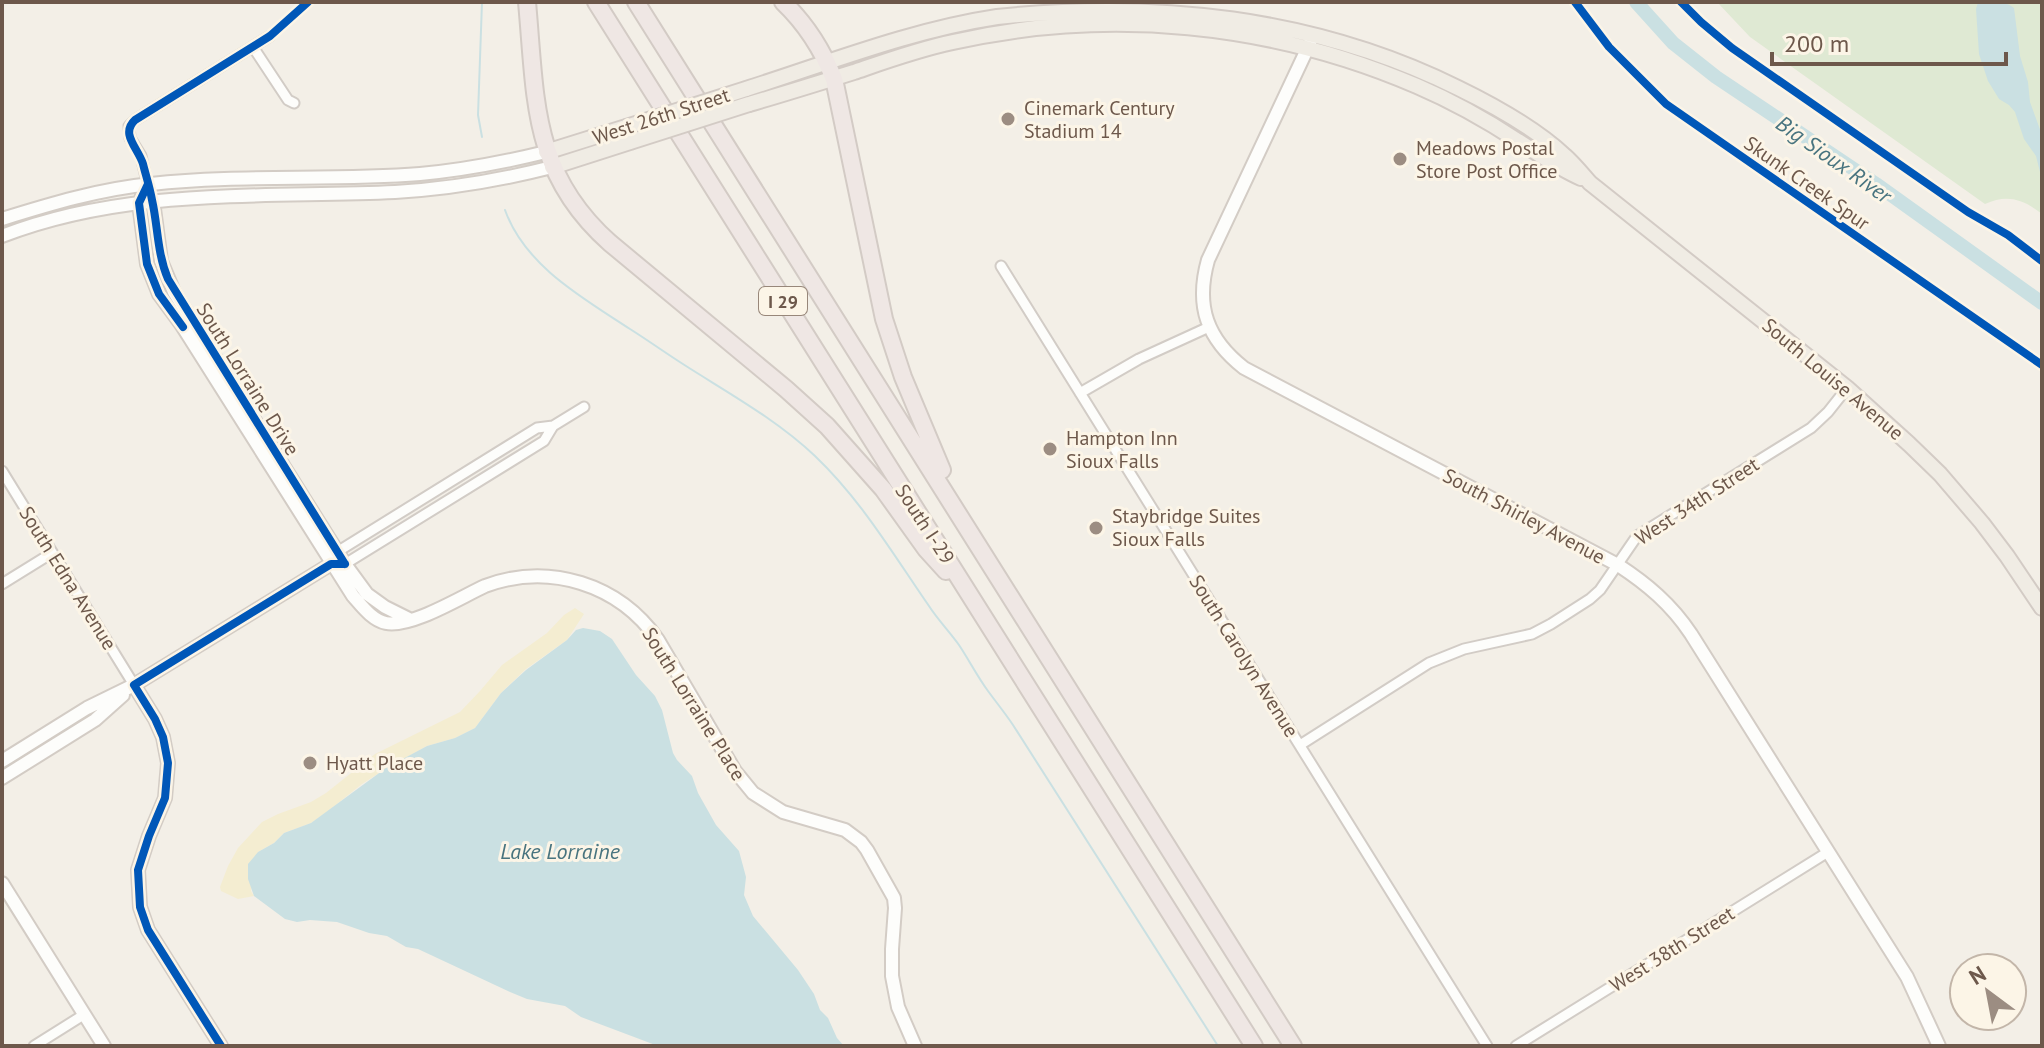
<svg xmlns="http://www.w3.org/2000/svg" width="2044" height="1048" font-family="'PT Sans',sans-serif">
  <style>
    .green { fill: #dfe9d3 }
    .sand { fill: #f4edd1 }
    .water { fill: #cae0e2 }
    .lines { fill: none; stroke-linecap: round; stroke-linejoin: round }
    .stream { stroke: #cae0e2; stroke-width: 2 }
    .river { stroke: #cae0e2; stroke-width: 14 }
    .street-casing { stroke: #d2ccc6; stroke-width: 13 }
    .secondary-casing { stroke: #d3ccc5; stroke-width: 16 }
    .primary-casing { stroke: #d3cbc5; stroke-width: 18 }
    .highway-casing { stroke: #d3cbc5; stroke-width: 20 }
    .street { stroke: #fdfdfb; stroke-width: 9 }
    .secondary { stroke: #fdfdfb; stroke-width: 12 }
    .primary { stroke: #f0ece4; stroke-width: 14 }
    .highway { stroke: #efe7e4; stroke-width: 16 }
    .primary-bridge-casing { stroke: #d3cbc5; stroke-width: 18; stroke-linecap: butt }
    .primary-bridge { stroke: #f0ece4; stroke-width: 14 }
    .cycleway-casing { stroke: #fcf5e7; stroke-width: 13 }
    .cycleway { stroke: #0057b8; stroke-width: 8 }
    .poi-dot { fill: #9c8d82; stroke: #fcf5e7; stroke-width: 3 }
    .labels { text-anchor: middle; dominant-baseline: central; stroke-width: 6; stroke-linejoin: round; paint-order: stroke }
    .shield { fill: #fcf5e7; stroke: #98877a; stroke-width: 2 }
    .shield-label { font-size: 18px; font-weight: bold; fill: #6d584b }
    .poi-label { font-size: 20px; fill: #6d584b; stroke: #fcf5e7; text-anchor: start }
    .street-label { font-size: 20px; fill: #6d584b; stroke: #fcf5e7 }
    .water-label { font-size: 22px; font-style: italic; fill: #48747f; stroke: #fcf5e7 }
  </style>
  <rect width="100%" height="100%" fill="#f3efe7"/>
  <path class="green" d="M1717,2H2042V214C2023,199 2007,194 1985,204L1750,37Z"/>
  <path class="sand" d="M575,608L584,614L567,640L526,669L501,693L475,728L455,738L427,746L387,768L362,784L327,812L311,823L284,833L274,843L258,852L251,891L254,896L238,899L221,891L220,887L228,866L238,848L262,822L278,814L311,802L326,793L375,754L460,712L480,691L502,665L547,633L564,615Z"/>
  <path class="water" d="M1978,2C1990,2 2005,0 2014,8L2020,56L2028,82L2030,102L2042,135V180L2036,156L2024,139L2015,112L2009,105L1999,99L1988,81L1979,54L1976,9Z
    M583,628L600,631L612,639L636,675L655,696L662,710L673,753L677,760L692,776L698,793L716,825L739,851L746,877L744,895L753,916L798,970L814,994L820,1010L828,1018L837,1038L844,1046H658L581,1017L565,1006L527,999L510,992L418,949L406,947L387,936L369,933L337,922L310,920L297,922L285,919L254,896L248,879V864L258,852L274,843L284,833L311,823L386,768L427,746L455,738L475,728L501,693L526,670L567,640L576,630Z"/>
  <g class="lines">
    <path class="stream" d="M482,2L478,115L482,137
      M505,210C525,266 583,298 630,329C649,341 667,354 686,366C730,394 777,420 815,456C862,501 893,554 929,606C938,620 949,631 959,645C969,660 977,676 988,691C996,702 1005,713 1013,725L1218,1046"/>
    <path class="river" d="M1636,2L1673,43L1716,77L1876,184L2042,303"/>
    <defs>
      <path id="street" d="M253,47L288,100L294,103
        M149,190L141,156L130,138L129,126L135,120L270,36
        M1001,266L1487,1046
        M1080,393L1139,359L1209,327
        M2,471L134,685
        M337,552L537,428L553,426L584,407
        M345,564L544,441L553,426
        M2,584L52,553
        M1300,745L1429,663L1464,649L1532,634L1551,624L1590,599L1600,590L1637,536L1811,428L1828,412L1847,388
        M34,1046L85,1014
        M1516,1046L1828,852"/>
      <path id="secondary" d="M1310,43L1208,260C1195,306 1207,339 1244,368L1618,565C1647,584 1671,604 1691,634L1907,977L1939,1046
        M148,184L139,203L147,264L159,294L181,324L353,596C362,606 372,620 386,623C411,628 461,597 485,586C549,562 619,584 658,640L735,771L753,793L783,812L845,830L861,842L867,850L894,898L895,908L892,949V976L898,1007L915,1046
        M153,201L161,261L174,292L345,564L367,594L385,607L411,620
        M2,219C50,204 100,189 151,184C240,174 330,181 420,174C463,170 505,162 546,152
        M2,236C128,187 263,198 395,192C448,189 501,180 552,167
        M134,685L155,719L163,737L168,763L165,798L149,836L138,870L140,907L148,930L221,1046
        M2,761L87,708L134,685L331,564L333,559
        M2,778L95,720L123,695
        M2,883L104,1046"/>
      <path id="primary" d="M746,89C828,63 911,30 997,17C1154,0 1315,17 1458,88C1495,106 1535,128 1565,156C1574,164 1582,174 1590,183L1847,388L1909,444L1940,474L1982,523L2007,556L2042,608
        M749,104C784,94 819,83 854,72C886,61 919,49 953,42C1108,7 1271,23 1417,86C1452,101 1486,120 1518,141C1539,154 1558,168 1581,178
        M546,152L626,127
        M552,167L630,142"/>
      <path id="highway" d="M527,2C536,99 531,173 610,243L786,389L827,426L883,489L926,549L946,571
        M596,2L1254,1046
        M636,2L1293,1046
        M783,2C806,24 822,49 834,79L884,319L903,377L942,470"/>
    </defs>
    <use href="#street" class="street-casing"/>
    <use href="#secondary" class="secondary-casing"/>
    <use href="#primary" class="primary-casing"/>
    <use href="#highway" class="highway-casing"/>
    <use href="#street" class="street"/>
    <use href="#secondary" class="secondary"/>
    <use href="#primary" class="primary"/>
    <use href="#highway" class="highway"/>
    <defs>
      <path id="primary-bridge" d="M626,127L746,89
        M630,142L749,104"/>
    </defs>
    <use href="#primary-bridge" class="primary-bridge-casing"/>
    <use href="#primary-bridge" class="primary-bridge"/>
    <defs>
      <path id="cycleway" d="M308,2L270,36L135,120C120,134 138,148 143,164C146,176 150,188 152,200C158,226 157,253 168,279L345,564
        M1575,2L1609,47L1666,104L2042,365
        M1681,2L1701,22L1732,48L1968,212L2008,235L2042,261
        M148,184L139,203L147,264L159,294L183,327
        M221,1046L148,930L140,907L138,870L149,836L165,798L168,763L163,737L155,719L134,685L331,564H345"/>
    </defs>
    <use href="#cycleway" class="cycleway-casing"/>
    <use href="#cycleway" class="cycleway"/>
  </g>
  <g class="poi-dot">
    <circle cx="1008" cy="119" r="8"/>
    <circle cx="1400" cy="159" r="8"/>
    <circle cx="1050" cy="449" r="8"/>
    <circle cx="1096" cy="528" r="8"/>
    <circle cx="310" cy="763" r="8"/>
  </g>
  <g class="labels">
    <rect class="shield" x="759" y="287" width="48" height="28" rx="6"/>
    <g class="shield-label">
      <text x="783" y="301">I 29</text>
    </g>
    <g class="poi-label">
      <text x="1024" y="108">Cinemark Century<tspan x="1024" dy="23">Stadium 14</tspan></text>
      <text x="1416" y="148">Meadows Postal<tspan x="1416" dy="23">Store Post Office</tspan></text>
      <text x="1066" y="438">Hampton Inn<tspan x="1066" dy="23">Sioux Falls</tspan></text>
      <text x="1112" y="516">Staybridge Suites<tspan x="1112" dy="23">Sioux Falls</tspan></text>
      <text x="326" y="763">Hyatt Place</text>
    </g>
    <g class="street-label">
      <text transform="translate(661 116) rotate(-18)">West 26th Street</text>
      <text transform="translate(1807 183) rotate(35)">Skunk Creek Spur</text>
      <text transform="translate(248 379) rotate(58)">South Lorraine Drive</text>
      <text transform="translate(1833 379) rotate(40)">South Louise Avenue</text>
      <text transform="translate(1697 501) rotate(-33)">West 34th Street</text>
      <text transform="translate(1524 516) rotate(28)">South Shirley Avenue</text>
      <text transform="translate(925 524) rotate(57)">South I-29</text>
      <text transform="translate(68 578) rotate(58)">South Edna Avenue</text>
      <text transform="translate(1244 656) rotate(58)">South Carolyn Avenue</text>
      <text transform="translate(694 704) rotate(58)">South Lorraine Place</text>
      <text transform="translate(1672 949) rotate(-32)">West 38th Street</text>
    </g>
    <g class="water-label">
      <text transform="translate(1834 159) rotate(35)">Big Sioux River</text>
      <text x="560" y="851">Lake Lorraine</text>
    </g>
  </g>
  <rect width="2044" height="1048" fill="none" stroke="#6d584b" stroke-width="8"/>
  <g transform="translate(1988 992) rotate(328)"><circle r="38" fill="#fcf5e7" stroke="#c3b6a9" stroke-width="2"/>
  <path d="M0-6L14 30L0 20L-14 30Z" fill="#9c8d82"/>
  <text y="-12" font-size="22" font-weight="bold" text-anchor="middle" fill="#6d584b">N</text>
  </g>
  <path d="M1772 52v12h234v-12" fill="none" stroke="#6d584b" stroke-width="4"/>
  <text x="1784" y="52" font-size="24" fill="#6d584b" stroke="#fcf5e7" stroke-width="6" paint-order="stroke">200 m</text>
</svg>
